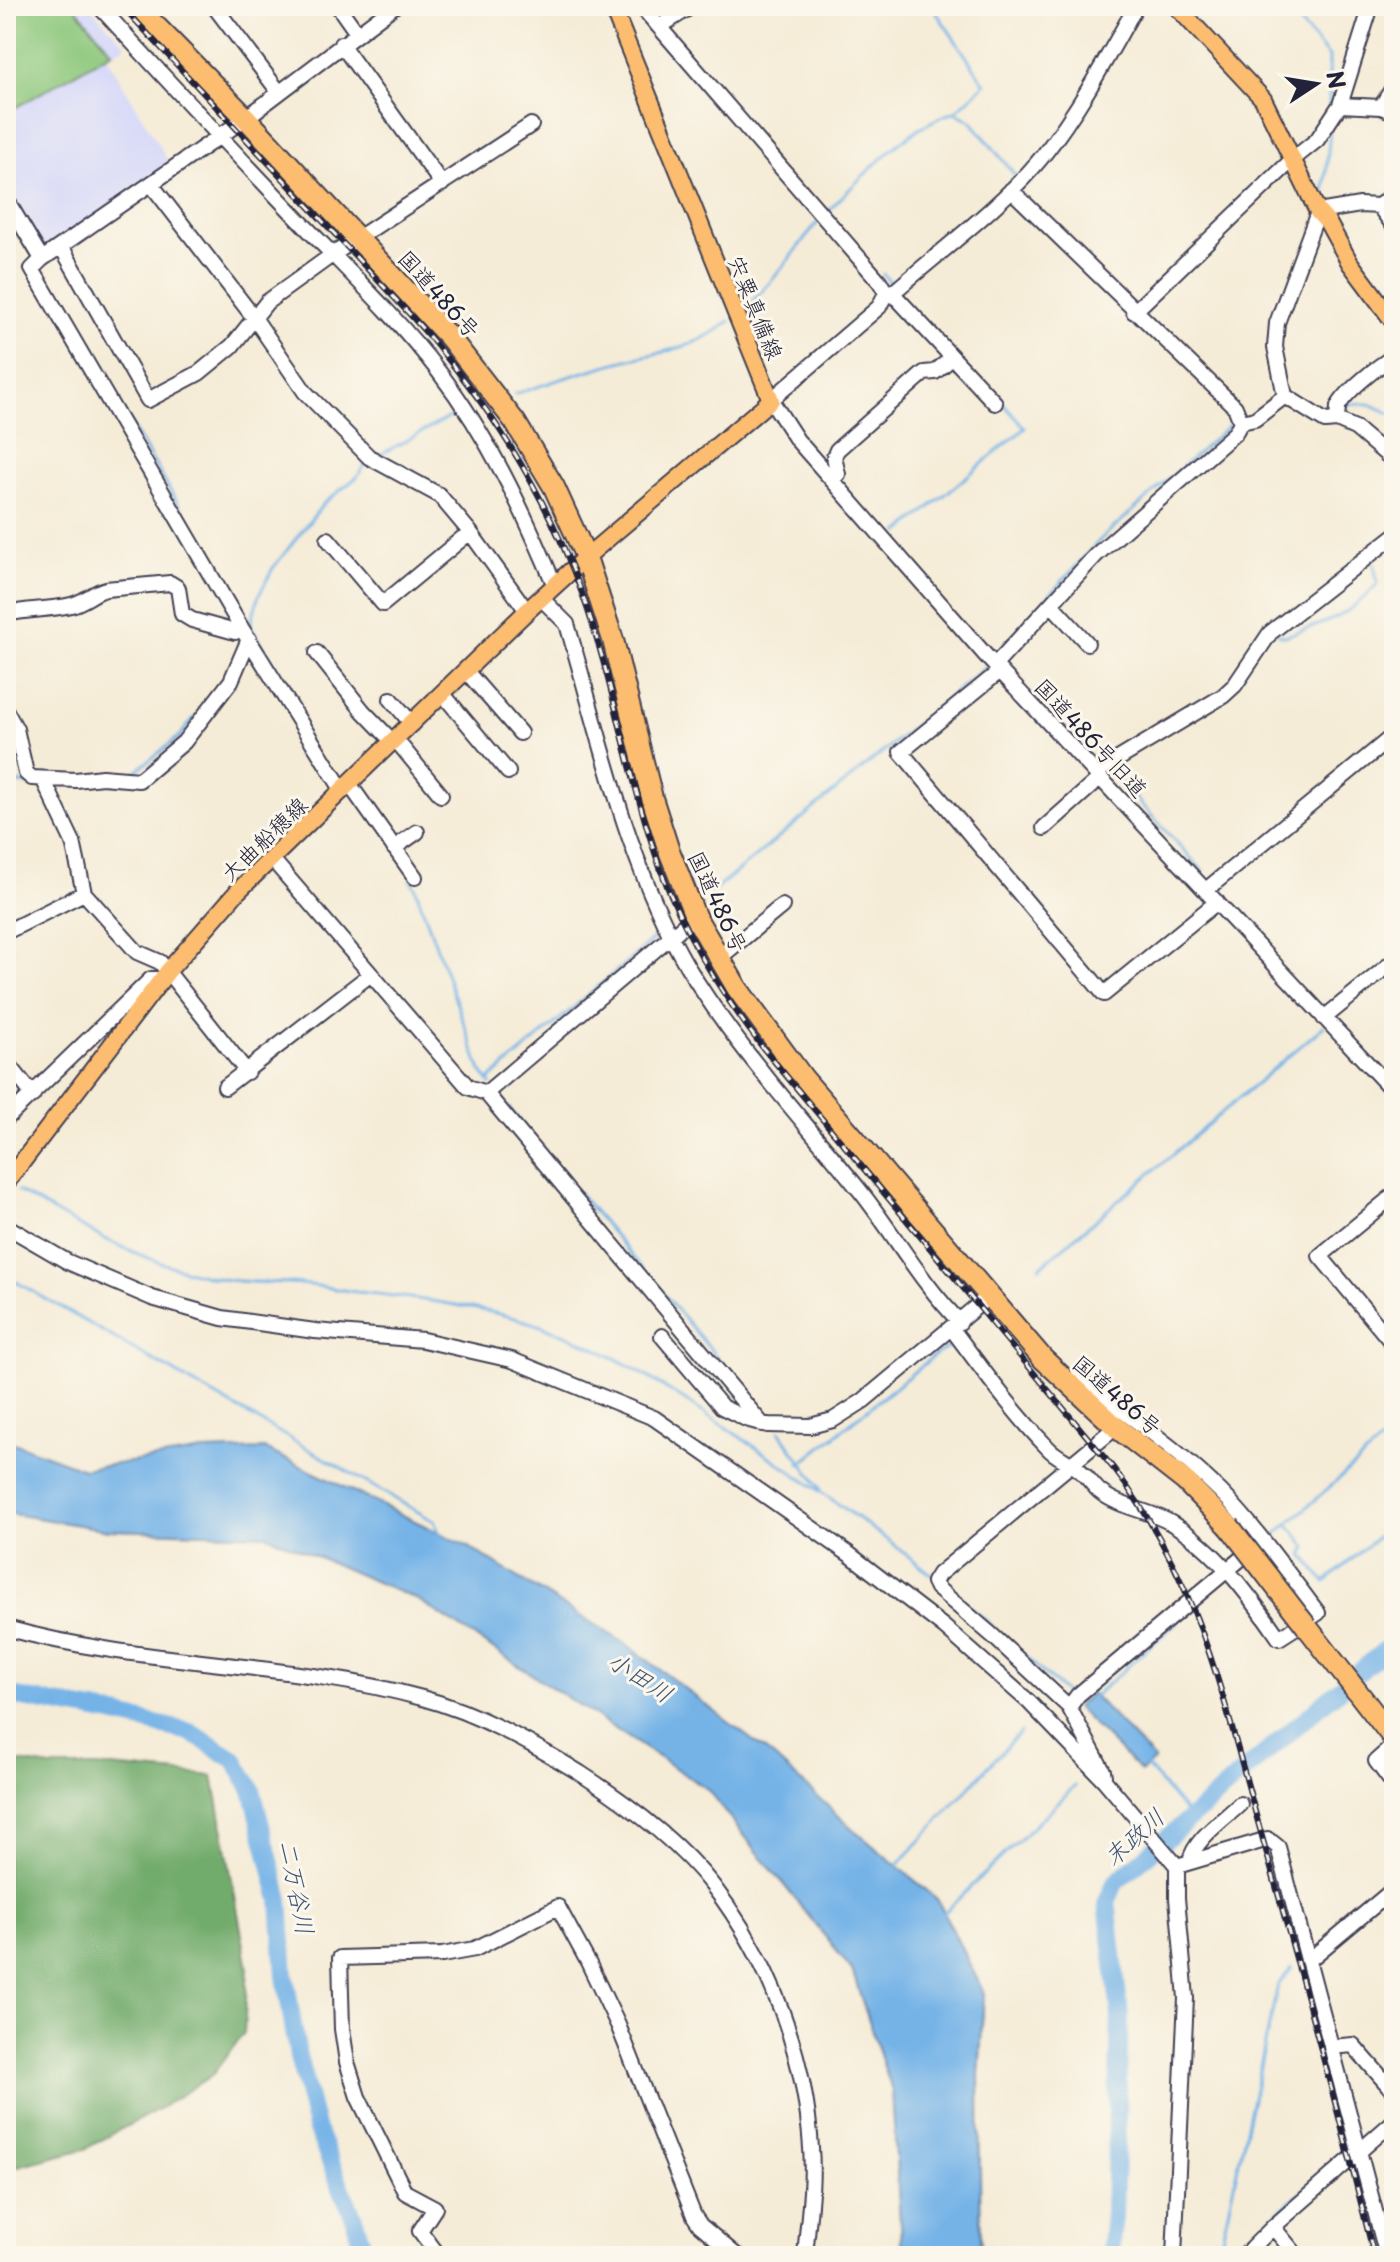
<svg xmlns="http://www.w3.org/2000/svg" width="1400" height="2262" font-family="'Playpen Sans','Klee One',sans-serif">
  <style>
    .built { fill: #d5d8f9 }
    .green { fill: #8ec87d; stroke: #58755c; stroke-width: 2 }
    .forest { fill: #72ac6c; stroke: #4a6754; stroke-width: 2 }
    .water { fill: #74b3e7; stroke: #4b6a91; stroke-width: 2 }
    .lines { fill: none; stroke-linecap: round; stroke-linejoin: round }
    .stream { stroke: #74b3e7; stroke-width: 3 }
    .river { stroke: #74b3e7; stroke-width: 18 }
    .minor-casing { stroke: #424052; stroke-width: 18 }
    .major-casing { stroke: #424052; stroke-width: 20 }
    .highway-casing { stroke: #424052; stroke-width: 24 }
    .minor { stroke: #fff; stroke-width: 14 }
    .major { stroke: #fcbd6f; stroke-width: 16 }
    .highway { stroke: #fcbd6f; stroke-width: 20 }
    .rail-casing { stroke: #22223b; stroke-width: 6 }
    .rail { stroke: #fbf7ec; stroke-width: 3; stroke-dasharray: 9; stroke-linecap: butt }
    .highway-bridge-casing { stroke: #424052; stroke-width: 24; stroke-linecap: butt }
    .highway-bridge { stroke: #fcbd6f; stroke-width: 20 }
    .labels { text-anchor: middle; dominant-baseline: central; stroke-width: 6; stroke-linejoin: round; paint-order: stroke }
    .street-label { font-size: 22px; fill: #22223b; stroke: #fbf7ec }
    .water-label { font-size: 24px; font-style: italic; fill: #3f5577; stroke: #fbf7ec }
  </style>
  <rect width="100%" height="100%" fill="#fbf7ec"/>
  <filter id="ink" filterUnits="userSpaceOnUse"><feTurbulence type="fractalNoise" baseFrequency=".0125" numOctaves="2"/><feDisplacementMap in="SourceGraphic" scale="16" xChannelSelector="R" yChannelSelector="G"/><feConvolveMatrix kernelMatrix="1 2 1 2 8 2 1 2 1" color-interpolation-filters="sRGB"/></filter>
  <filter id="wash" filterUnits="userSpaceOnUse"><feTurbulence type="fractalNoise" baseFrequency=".006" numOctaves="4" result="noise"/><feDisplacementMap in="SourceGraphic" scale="32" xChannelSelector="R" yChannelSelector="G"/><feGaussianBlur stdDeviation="1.8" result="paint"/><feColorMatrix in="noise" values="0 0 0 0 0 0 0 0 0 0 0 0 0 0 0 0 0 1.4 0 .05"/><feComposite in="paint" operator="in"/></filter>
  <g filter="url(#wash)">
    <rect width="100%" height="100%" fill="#f5ecd7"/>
    <path class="built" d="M6,6H89L126,45L107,57L168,161L166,168L44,253L6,193Z"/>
    <path class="green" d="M6,6H74L112,52L6,113Z
      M1273,2238L1289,2256H1252Z"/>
    <path class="forest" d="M6,1760L51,1767H111L213,1776L248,1968L244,2033L212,2075L162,2107L85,2149L6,2169Z"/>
    <path class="water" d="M6,1440L84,1469L203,1451L265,1449L467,1546L629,1646L773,1756L853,1829L937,1899L984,1993L979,2076L981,2256H902L892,2091L852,1970L707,1789L418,1600L267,1535L108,1530L6,1513Z
      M1394,1508V1549L1383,1538L1384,1532L1378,1525L1380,1520Z
      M1091,1693L1155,1760L1141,1772L1076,1707Z"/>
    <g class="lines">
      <path class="stream" d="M932,6L985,84L955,112
        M1286,6L1329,57V110
        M1193,16L1224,6
        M377,27L407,6
        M266,113L288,95
        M187,167L218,147
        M1323,206L1330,130
        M827,212C861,178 908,125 955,112L971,121L1015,175
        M883,274L891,283
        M44,276L111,391
        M1297,290L1302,274
        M742,310C773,285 793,251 819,221
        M515,394C552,382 590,369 627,360C670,350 694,349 730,321
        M1345,407L1348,404H1370L1394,415
        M123,411L284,683
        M376,457L457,413
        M899,533L1025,428L1001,401
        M250,626L259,595L273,568L324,503L357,477L366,463
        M1278,634L1285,636C1330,621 1345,620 1378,583L1373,561
        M1002,647L1101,539L1230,425
        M1110,771L1203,871
        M132,774L179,737L194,718
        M6,782L31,784
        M410,880L415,887L481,1071L491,1084
        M711,893L986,667
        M1372,988L1394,970
        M488,1081L655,938
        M495,1091L547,1156
        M18,1191C79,1227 141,1262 211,1277C239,1283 262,1282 289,1283C309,1284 330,1288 349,1291C407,1297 466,1304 522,1320C604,1343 671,1391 740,1437C806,1481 871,1525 932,1575
        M578,1192L769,1419
        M1040,1267L1324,1026
        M6,1276L434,1521L440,1535
        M779,1431L821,1489
        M800,1464L935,1355L957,1342
        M1288,1524L1307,1547L1303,1555L1325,1582L1386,1530
        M1272,1538L1394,1430
        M944,1585L993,1627
        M1007,1640L1070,1697
        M1091,1699L1193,1608
        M1147,1766L1190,1818
        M895,1868L1020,1732
        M943,1914L1075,1786
        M1218,2256L1278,1985L1292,1968
        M1229,2256L1343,2155"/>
      <path class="river" d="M6,1695L112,1714L190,1732L235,1760L252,1790L280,1900L285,1976L298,2056L316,2127L355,2221L366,2256
        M1110,2256L1114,2214L1120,2016L1107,1902L1115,1883L1394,1642"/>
    </g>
  </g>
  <g filter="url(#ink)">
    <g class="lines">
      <defs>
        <path id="minor" d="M99,6C165,78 231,149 299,220C346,269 397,317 439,372C489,437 523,510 555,586
          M214,6L279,92
          M338,6L357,33
          M641,6L880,282L886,293L896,297L995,403
          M1136,6C1107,58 1079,110 1042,157C1003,205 943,249 896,290L886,293L879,307L771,400L797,440L988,658L1394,1092
          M659,27L692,6
          M341,44L442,184
          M1340,105L1381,107L1394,112
          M1381,107L1394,86
          M151,184L255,319L305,392L369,457L439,495L470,532L527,611
          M1394,193L1379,206L1360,205L1318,212L1277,323L1275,347L1285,396L1325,421L1337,420L1355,428L1394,461
          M6,199L42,259L32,269L242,629
          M1379,206L1394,226
          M61,246L148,400L199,373L232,346L267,302L332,255L531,125
          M42,259L246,118L394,6
          M1134,312L1292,160L1317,140L1340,105L1371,6
          M1337,420C1337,419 1338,408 1338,407C1345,392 1380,364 1394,357
          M1241,422L1255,419L1285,396
          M831,479L838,474L834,457L837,450L924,373L935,372L952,358
          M328,539L383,604L470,532
          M541,598L567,624C601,739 626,862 687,966C736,1048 802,1118 861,1192C895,1235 921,1283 960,1322
          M1051,604L1087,643
          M6,614C27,609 50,610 71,605C85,602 93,592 106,589L170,583L178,588L182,614L192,620L235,632L242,629L343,791
          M317,653L363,711L393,742
          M995,665L1096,555L1235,433L1241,422L1235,407L1011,190
          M466,671L520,733
          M1000,671L901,752L1104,994L1217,902
          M442,693L508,772
          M391,699L412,724
          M6,711L16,729L26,773L32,778L76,780L102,777L139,780L184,742L231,681L249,639
          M396,740L441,795
          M1095,773L1223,696L1235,685L1270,633L1394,536
          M43,779L73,842L84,893
          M350,785L415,877
          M1044,828L1100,778
          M394,848L417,832
          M272,859L468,1087L486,1093L762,1424
          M1206,890L1394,735
          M6,932L84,893L137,952L160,962L247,1072
          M718,959L782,906
          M1324,1018L1394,961
          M6,1061L33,1095
          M225,1087L371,974
          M486,1093L695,916
          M6,1119L151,979H162
          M1394,1195L1320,1256L1394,1345
          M6,1226L68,1262L152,1298L222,1318L315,1331L423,1340L512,1360L654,1418L849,1554L944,1627L1028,1701L1104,1780L1177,1866V1898L1186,1998L1174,2256
          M952,1329C983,1370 1012,1411 1048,1448C1056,1457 1068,1461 1078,1469C1086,1475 1092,1484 1099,1491C1120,1508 1149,1510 1171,1523C1215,1548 1251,1597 1279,1638L1318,1613C1287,1572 1257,1529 1221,1492C1178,1449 1125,1412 1075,1378
          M662,1336L722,1407L746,1419L768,1425L810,1426L833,1420L863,1401L989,1296
          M6,1628C142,1666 287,1661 422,1698C478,1713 531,1743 580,1773C625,1802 680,1843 713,1886C770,1960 805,2054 811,2148C814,2184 808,2220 805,2256
          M1069,1707L1078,1695L1256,1546
          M1394,1745L1376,1761L1394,1785
          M1104,1776L1103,1771L1069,1707L993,1636L937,1588L934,1582L939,1574L1116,1427
          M1190,1861C1194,1839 1225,1819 1240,1804
          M1177,1866L1268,1839L1278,1847L1387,2256
          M1308,1961L1394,1889
          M1331,2047L1353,2045L1394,2092
          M1273,2227L1297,2256
          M439,2256L420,2231L435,2208L405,2192L358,2097L347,2062L342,2029L340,1958L442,1955L475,1949L558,1907L588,1962L618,2025L694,2216L700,2225L737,2256
          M1244,2256L1273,2227L1394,2121"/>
        <path id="major" d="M1176,6L1263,99L1318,212L1328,223L1350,263L1394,322
          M6,1183L168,971L238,891L527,611L586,557L771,400L612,6"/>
        <path id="highway" d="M136,6L246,118L450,338L515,422L554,487L586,557L613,640L652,798L668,848L695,916L737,988L803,1078L1043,1359L1116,1427L1185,1481L1229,1526
          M1307,1627L1394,1739"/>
      </defs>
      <use href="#minor" class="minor-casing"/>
      <use href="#major" class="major-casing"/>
      <use href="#highway" class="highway-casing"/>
      <use href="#minor" class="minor"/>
      <use href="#major" class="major"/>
      <use href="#highway" class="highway"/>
      <defs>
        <path id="rail" d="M122,6L414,319C490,405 544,489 583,596C612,678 626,765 653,847C676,921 716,987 763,1048L1114,1469C1196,1575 1221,1689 1256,1815C1297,1961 1338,2108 1374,2256"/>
      </defs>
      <use href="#rail" class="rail-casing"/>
      <use href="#rail" class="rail"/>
      <defs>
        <path id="highway-bridge" d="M1229,1526L1307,1627"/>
      </defs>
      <use href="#highway-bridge" class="highway-bridge-casing"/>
      <use href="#highway-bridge" class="highway-bridge"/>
    </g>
  </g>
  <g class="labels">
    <g class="street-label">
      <text transform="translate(440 293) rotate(48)">国道486号</text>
      <text transform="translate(757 307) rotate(68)">宍粟真備線</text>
      <text transform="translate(1092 737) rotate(47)">国道486号旧道</text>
      <text transform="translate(263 838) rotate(-44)">大曲船穂線</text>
      <text transform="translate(719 901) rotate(65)">国道486号</text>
      <text transform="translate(1118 1394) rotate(41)">国道486号</text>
    </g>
    <g class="water-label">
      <text transform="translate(641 1676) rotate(33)">小田川</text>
      <text transform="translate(1133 1836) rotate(-42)">末政川</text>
      <text transform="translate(298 1887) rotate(79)">二万谷川</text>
    </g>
  </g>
  <rect width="1400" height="2262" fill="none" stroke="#fbf7ec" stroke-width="32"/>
  <g transform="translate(1316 84) rotate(78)" stroke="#fbf7ec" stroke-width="6" paint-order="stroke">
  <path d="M0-6L14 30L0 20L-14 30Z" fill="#22223b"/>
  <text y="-12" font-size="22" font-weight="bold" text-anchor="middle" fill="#22223b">N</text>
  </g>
</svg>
